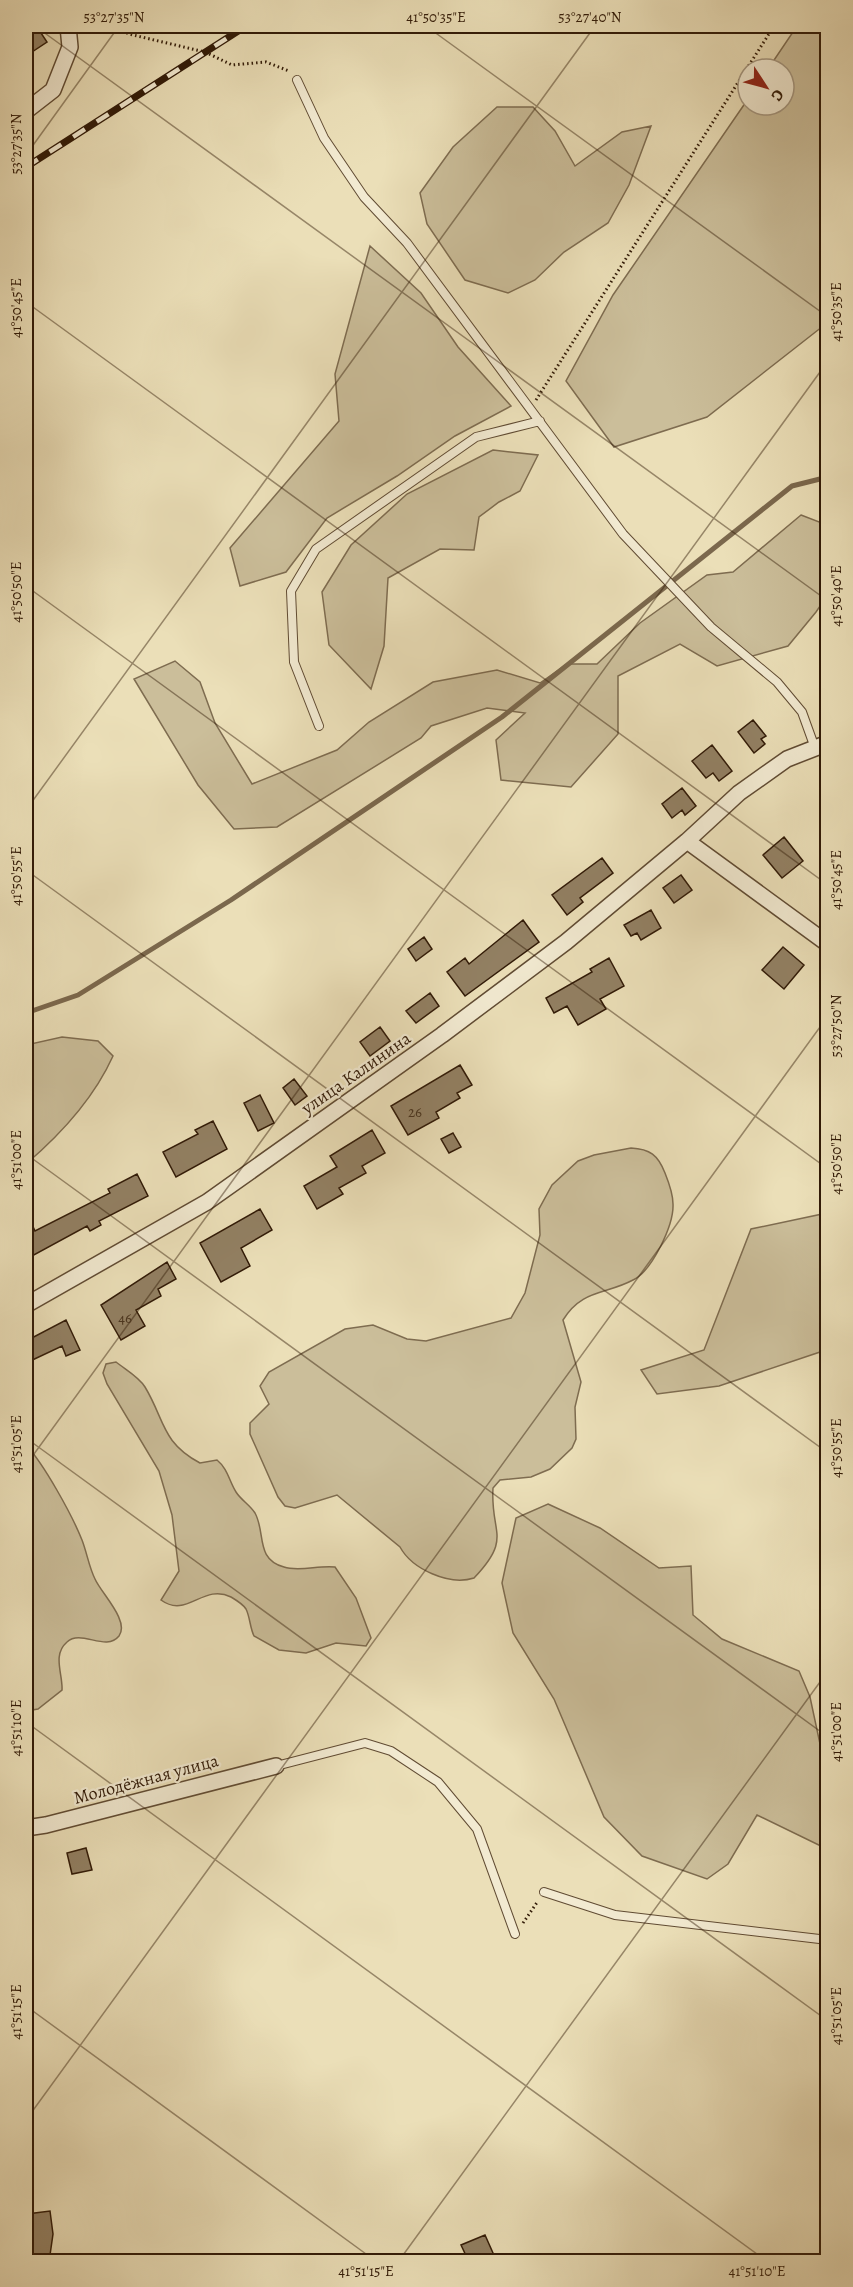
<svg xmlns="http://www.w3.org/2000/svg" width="853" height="2287" font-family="Alegreya,serif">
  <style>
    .green { fill: #cbbe9a; stroke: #7e6c50; stroke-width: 1.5 }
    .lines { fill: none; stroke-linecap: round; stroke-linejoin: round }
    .stream { stroke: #7b684d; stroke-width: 5 }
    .building { fill: #928063; stroke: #311a07; stroke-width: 1.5 }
    .service-casing { stroke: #604b33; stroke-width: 10 }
    .minor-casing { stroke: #604b33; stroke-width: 18 }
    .path { stroke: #311a07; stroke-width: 3; stroke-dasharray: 1.5 3; stroke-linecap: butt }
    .service { stroke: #f2ead1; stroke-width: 8 }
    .minor { stroke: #f2ead1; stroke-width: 15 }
    .rail-casing { stroke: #311a07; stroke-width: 7 }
    .rail { stroke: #f2ead1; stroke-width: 4.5; stroke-dasharray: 14; stroke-linecap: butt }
    .ticks { fill: none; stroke: #311a07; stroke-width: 1.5; stroke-opacity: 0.45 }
    .labels { text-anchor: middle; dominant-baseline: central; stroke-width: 4.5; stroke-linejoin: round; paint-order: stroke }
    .number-label { font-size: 15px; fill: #49341e }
    .street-label { font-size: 18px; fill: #311a07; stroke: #f2ead1 }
    .neatline { fill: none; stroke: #311a07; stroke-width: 2 }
    .ticks-label { font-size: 15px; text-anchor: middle; fill: #311a07 }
  </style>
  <rect width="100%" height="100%" fill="#ebdfb8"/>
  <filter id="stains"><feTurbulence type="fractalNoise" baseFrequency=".00333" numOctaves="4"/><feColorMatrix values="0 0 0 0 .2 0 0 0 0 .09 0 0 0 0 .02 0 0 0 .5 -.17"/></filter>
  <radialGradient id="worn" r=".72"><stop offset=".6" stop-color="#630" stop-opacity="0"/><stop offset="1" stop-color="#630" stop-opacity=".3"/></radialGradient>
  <path class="green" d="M797,26H827V323L707,417L614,447L566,381L613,295L748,99V105H784V69H768Z
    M497,107H533L555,131L575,166L622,132L651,126L629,185L608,223L564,252L535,280L508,293L465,280L427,224L420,193L453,147Z
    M370,246L421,293L458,347L511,406L455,436L397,476L327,518L286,572L240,586L230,548L339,421L335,374Z
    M493,450L538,455L520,491L499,502L479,517L474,550L440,549L388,578L384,646L371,689L329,645L322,592L351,545L407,494Z
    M801,515L819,522L827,516V596L816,612L788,646L717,666L680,644L618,676V734L571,787L501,780L496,740L525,713L487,708L431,726L421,738L277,827L234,829L198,785L134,679L175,661L200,682L215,723L252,784L337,750L369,722L433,682L497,670L540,683L567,664H597L640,623L707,575L733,572Z
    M62,1037L98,1041L113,1056C94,1098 60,1135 26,1164V1045Z
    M631,1148C650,1149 658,1155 665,1173C669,1183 673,1194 673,1204C674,1225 652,1271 633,1280C605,1295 582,1289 563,1320L581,1382L575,1407L576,1439L572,1448L550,1469L531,1477L500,1480L493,1488C490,1534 513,1537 474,1578C449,1586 412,1569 400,1547L337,1495L295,1508L285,1506L278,1497L250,1434V1423L269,1404L260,1386L269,1372L345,1329L373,1325L407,1339L426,1341L511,1318L525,1293L540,1235L539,1209L552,1185L578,1161L594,1155Z
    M827,1213V1346L820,1352L719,1386L657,1394L641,1370L704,1350L751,1229Z
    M116,1362C126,1370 139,1377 145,1387C165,1420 161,1442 200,1463L217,1460C228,1469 229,1481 236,1492C241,1500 250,1505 255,1513C266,1533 255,1559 284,1567C299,1572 319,1565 335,1567L356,1598L371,1638L366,1646L336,1643L306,1653L279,1650L254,1636C250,1628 250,1617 246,1609C243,1604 236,1600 231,1597C203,1583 187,1619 161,1600L179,1571L172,1515L159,1471L107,1384L103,1373L106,1364Z
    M26,1445C44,1464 72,1515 82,1540C87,1553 89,1567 95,1579C101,1593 130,1621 119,1636C106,1652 81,1629 67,1642C52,1655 63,1674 62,1690L38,1709L26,1711Z
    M548,1504L600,1528L659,1568L691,1566L693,1615L722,1639L799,1671L810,1697L820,1744L827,1753V1849L757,1815L728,1864L707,1879L642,1856L604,1817L554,1699L513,1633L502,1583L516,1518Z"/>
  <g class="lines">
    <path class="stream" d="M26,1013L78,995L231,900L502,717L792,486L828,477"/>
  </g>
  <path class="building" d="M37,27L47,42L32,52L26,41V35Z
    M753,720L766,736L761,739L765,744L754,753L738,732Z
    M712,745L732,771L719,781L713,773L706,778L692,761Z
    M682,788L696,806L685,815L682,810L672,818L662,804Z
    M784,837L803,861L782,878L763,855Z
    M602,858L613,873L580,898L583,902L567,915L552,895Z
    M681,875L692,890L674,903L663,888Z
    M651,910L661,928L641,940L637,933L631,936L624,925Z
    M523,920L539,942L465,996L447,972L465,958L469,964Z
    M424,937L432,949L416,961L408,949Z
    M783,947L804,965L784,989L762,970Z
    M609,958L624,986L600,999L606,1009L578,1025L567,1006L554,1013L546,998L592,972L590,969Z
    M430,993L439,1006L416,1023L406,1011Z
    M380,1027L390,1041L370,1056L360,1042Z
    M460,1065L472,1085L457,1093L460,1098L436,1112L439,1118L408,1135L391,1106Z
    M294,1079L307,1096L295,1105L283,1088Z
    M260,1095L274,1123L258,1131L244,1103Z
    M213,1121L227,1149L176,1177L163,1152L198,1134L195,1130Z
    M372,1130L385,1153L362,1166L366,1173L339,1188L343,1194L317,1209L304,1186L337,1167L330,1156Z
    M453,1133L461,1147L449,1153L441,1139Z
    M137,1174L148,1196L99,1221L101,1225L90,1231L87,1226L32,1256L26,1243V1211L35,1231L110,1193L108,1189Z
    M260,1209L272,1230L241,1248L250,1266L221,1282L200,1243Z
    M167,1262L176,1279L158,1289L161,1296L136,1310L145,1326L121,1340L101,1305Z
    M66,1320L80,1350L66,1356L62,1346L26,1363V1341Z
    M86,1848L92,1870L72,1874L67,1853Z
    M50,2211L53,2234L49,2262H26L29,2230L27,2214Z
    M485,2235L497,2262H469L461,2245Z"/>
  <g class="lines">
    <defs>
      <path id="service" d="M297,80L324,138L364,197L407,243L623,534L711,627L777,682L802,712L815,748
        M319,726L294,662L291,591L316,549L476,437L540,421
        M276,1766L365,1743L391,1751L438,1782L477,1829L515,1934
        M544,1892L615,1915L828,1940"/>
      <path id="minor" d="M26,111L53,90L70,47L68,26
        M687,841L828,944
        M26,1305L207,1202L442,1035L566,942L687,841L739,793L787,759L828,743
        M26,1828L46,1825L276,1766"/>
    </defs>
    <use href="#service" class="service-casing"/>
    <use href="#minor" class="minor-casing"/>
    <path class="path" d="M105,26L133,35L205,52L232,65L266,62L289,71
      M536,400L774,26
      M523,1923L538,1901"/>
    <use href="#service" class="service"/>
    <use href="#minor" class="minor"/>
    <defs>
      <path id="rail" d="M26,167L246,26"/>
    </defs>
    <use href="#rail" class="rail-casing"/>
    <use href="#rail" class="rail"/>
  </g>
  <path class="ticks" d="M35,26L828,601M426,26L828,317M817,26L828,33M26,155L119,26M26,302L828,885M26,586L828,1169M26,810L595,26M26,870L828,1453M26,1154L828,1737M26,1438L828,2021M26,1465L828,361M26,1722L768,2262M26,2006L377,2262M26,2120L828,1016M398,2262L828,1671"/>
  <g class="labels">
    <g class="number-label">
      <text x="415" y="1112">26</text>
      <text x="125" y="1318">46</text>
    </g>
    <g class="street-label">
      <text transform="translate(356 1073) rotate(-35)">улица Калинина</text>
      <text transform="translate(146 1779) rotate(-15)">Молодёжная улица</text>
    </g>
  </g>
  <rect width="853" height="2287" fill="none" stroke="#ebdfb8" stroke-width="66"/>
  <g transform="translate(766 87) rotate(126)"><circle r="28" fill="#f2ead1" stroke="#a59780" stroke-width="1.5"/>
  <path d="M0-4.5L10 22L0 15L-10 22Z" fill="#8f2418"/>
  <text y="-9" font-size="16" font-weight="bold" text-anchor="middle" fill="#311a07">С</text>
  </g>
  <rect x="33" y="33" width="787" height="2221" class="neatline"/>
  <g class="ticks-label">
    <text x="114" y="22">53°27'35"N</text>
    <text x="436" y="22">41°50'35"E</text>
    <text x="590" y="22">53°27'40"N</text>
    <text transform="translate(16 144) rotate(-90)" y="5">53°27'35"N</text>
    <text transform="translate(16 308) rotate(-90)" y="5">41°50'45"E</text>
    <text transform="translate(836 312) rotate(-90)" y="5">41°50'35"E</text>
    <text transform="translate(16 592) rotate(-90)" y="5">41°50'50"E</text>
    <text transform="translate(836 596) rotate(-90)" y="5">41°50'40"E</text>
    <text transform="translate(16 876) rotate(-90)" y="5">41°50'55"E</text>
    <text transform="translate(836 880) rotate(-90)" y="5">41°50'45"E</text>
    <text transform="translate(836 1026) rotate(-90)" y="5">53°27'50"N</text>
    <text transform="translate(16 1160) rotate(-90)" y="5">41°51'00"E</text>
    <text transform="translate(836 1164) rotate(-90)" y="5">41°50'50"E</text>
    <text transform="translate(16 1444) rotate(-90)" y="5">41°51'05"E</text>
    <text transform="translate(836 1448) rotate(-90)" y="5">41°50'55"E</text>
    <text transform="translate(16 1728) rotate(-90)" y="5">41°51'10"E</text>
    <text transform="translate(836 1732) rotate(-90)" y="5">41°51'00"E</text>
    <text transform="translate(16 2012) rotate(-90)" y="5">41°51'15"E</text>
    <text transform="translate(836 2016) rotate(-90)" y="5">41°51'05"E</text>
    <text x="366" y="2276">41°51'15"E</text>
    <text x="757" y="2276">41°51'10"E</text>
  </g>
  <rect width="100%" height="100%" filter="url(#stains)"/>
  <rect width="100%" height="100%" fill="url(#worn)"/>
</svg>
